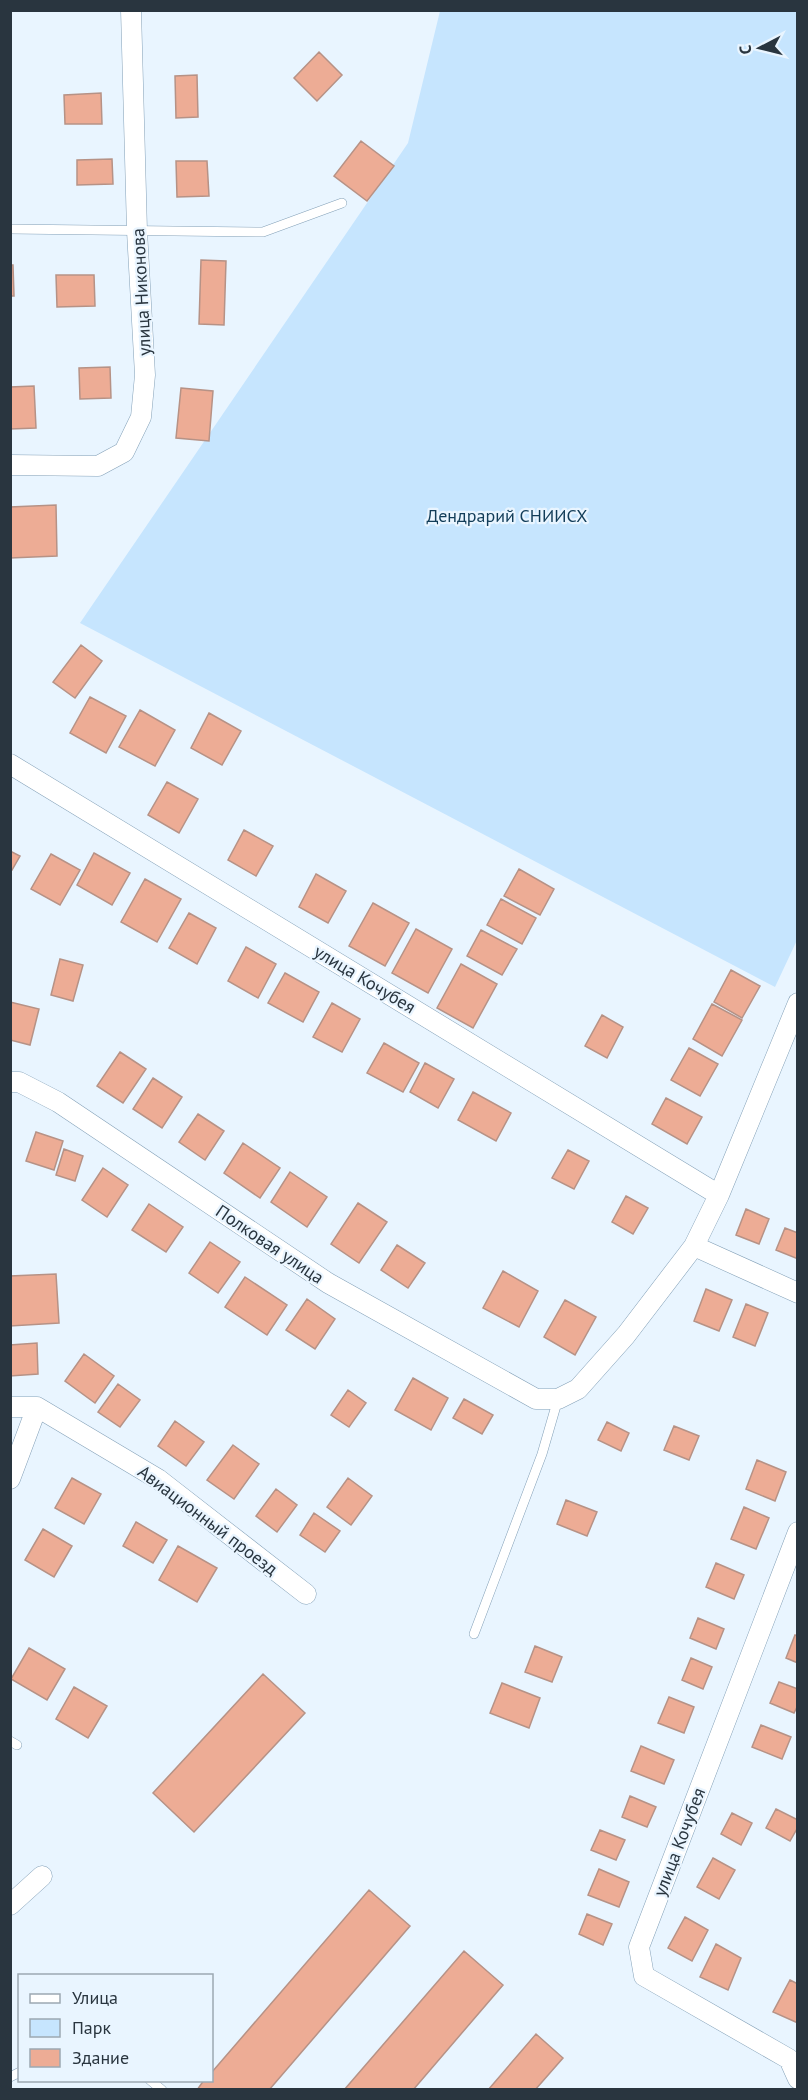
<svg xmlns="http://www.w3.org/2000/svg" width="808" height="2100" font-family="'PT Sans',sans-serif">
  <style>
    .green { fill: #c6e5fe }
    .building { fill: #edac95; stroke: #b69286; stroke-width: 1.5 }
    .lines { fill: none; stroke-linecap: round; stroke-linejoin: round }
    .lane-casing { stroke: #84a1b8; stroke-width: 10 }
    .street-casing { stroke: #84a1b8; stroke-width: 21 }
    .lane { stroke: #fff; stroke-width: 9 }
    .street { stroke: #fff; stroke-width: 20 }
    .labels { text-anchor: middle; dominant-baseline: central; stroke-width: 4.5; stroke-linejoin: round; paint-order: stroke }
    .street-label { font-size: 18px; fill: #29353f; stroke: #e9f5ff }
    .park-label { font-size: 18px; fill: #123d59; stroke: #e9f5ff }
  </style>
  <rect width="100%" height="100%" fill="#e9f5ff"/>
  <path class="green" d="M440,11H797L798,938L775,987L80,623L408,143Z"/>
  <path class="building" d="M319,52L342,75L317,101L294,78Z
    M197,75L198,117L176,118L175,76Z
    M101,93L102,124H65L64,95Z
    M361,141L394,166L367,201L334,176Z
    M112,159L113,184L77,185V160Z
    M176,161H207L209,196L177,197Z
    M201,260L226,261L224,325L199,324Z
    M10,265H13L14,296H10Z
    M56,275H94L95,306L57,307Z
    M110,367L111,398L80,399L79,368Z
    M34,386L36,428L10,429V387Z
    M181,388L213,391L209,441L176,438Z
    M56,505L57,556L10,558V507Z
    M81,645L102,661L75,698L53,682Z
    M90,697L126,716L106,753L70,733Z
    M140,710L175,730L155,766L119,747Z
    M209,713L241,731L222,765L191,748Z
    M167,782L198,799L179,833L148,815Z
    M244,830L273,846L256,876L228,860Z
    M10,851L20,856L12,870L10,869Z
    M94,853L130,873L112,905L77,885Z
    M51,854L80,870L60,905L31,889Z
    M519,869L554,889L540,915L504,896Z
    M316,874L346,891L328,923L299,907Z
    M145,879L181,899L157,942L121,922Z
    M501,899L536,918L522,944L487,925Z
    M373,903L409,923L385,966L349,946Z
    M189,913L216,928L197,964L169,948Z
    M416,929L452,949L428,993L392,973Z
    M481,930L517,949L502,975L467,956Z
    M246,947L276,964L258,998L228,981Z
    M60,959L83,965L73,1001L51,995Z
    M461,964L497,984L473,1028L437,1008Z
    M731,970L760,986L742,1018L714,1002Z
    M285,973L319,992L303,1022L268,1003Z
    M10,1002L39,1009L30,1045L10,1040Z
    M332,1003L360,1019L342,1052L313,1037Z
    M712,1004L742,1020L722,1056L693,1039Z
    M602,1015L623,1027L607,1058L585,1046Z
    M384,1043L419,1063L403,1092L367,1073Z
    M689,1048L718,1064L700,1096L671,1080Z
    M120,1052L146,1069L123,1103L97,1086Z
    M425,1063L454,1079L438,1108L410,1092Z
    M153,1078L182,1097L162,1128L133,1109Z
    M473,1092L511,1113L496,1141L458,1120Z
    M666,1098L702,1117L687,1144L652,1124Z
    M198,1114L224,1131L205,1160L179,1142Z
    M36,1132L63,1141L54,1170L26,1161Z
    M243,1143L280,1168L260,1198L224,1173Z
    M64,1149L83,1156L75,1181L56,1175Z
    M568,1150L589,1161L574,1189L552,1178Z
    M103,1168L128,1185L107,1217L82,1200Z
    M290,1172L327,1197L307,1227L271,1202Z
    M626,1196L648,1208L633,1234L612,1222Z
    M358,1203L387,1222L359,1263L331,1244Z
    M149,1204L183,1227L166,1252L132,1230Z
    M746,1209L769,1219L759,1244L736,1235Z
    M785,1228L798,1233V1259L776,1250Z
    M210,1242L240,1262L218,1293L189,1273Z
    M397,1245L425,1263L408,1288L381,1270Z
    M503,1271L538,1291L519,1327L483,1308Z
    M56,1274L59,1323L10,1326V1276Z
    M245,1277L287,1305L267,1335L225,1307Z
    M706,1289L732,1300L719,1331L694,1321Z
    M307,1299L335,1319L315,1349L286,1330Z
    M565,1300L596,1317L575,1355L544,1337Z
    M746,1304L768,1313L755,1346L733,1337Z
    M37,1343L38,1374L10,1376V1345Z
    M84,1354L114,1376L95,1403L65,1381Z
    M413,1378L448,1398L431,1430L395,1410Z
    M118,1384L140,1400L120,1427L98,1412Z
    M348,1390L366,1403L349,1427L331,1415Z
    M464,1399L493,1415L482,1434L453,1418Z
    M175,1421L204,1442L186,1466L158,1446Z
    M607,1422L629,1433L621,1451L598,1440Z
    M674,1426L699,1436L689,1460L664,1450Z
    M233,1445L259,1464L234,1499L207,1480Z
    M757,1460L786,1472L775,1501L746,1489Z
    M72,1478L101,1494L84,1524L55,1508Z
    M348,1478L372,1496L351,1525L327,1507Z
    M276,1489L297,1505L277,1532L256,1516Z
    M566,1500L597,1512L587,1536L557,1524Z
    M744,1507L769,1518L756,1549L731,1539Z
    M314,1513L340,1531L325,1552L300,1535Z
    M136,1522L167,1540L153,1563L123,1546Z
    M43,1529L72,1546L54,1577L25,1560Z
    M178,1546L217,1568L197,1602L159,1580Z
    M716,1563L744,1575L734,1599L706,1587Z
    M698,1618L724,1629L716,1649L690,1638Z
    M795,1635L798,1636V1663L786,1658Z
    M535,1646L562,1657L552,1682L525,1672Z
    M29,1648L65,1669L47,1700L11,1679Z
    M691,1658L712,1667L703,1689L682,1680Z
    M263,1674L305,1713L194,1832L153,1793Z
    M779,1682L798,1689V1705L794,1713L770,1703Z
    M502,1683L540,1698L529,1728L490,1713Z
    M74,1687L107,1706L88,1738L56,1719Z
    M669,1697L694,1707L684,1733L658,1723Z
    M761,1725L791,1737L782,1759L752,1747Z
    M641,1746L674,1760L664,1784L631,1771Z
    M630,1796L656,1807L647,1827L622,1817Z
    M776,1809L798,1820V1827L790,1841L766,1828Z
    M732,1813L752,1823L741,1845L721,1834Z
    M600,1830L625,1840L616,1860L591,1850Z
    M713,1858L735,1870L719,1899L697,1887Z
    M599,1869L629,1882L619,1907L588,1895Z
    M369,1890L410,1926L269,2090H197L204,2080H212V2072Z
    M587,1914L612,1924L603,1945L579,1934Z
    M685,1917L708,1930L692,1961L668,1948Z
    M716,1944L741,1958L728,1990L700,1977Z
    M464,1951L503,1985L413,2090H344Z
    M790,1980L798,1984V2023L773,2012Z
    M536,2034L563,2058L535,2090H488Z"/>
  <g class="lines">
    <defs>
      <path id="lane" d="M10,229L263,232L342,203
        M474,1634L542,1454L558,1399
        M10,1741L17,1745
        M10,2077L20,2072
        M150,2080L162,2090"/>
      <path id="street" d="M10,465L98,466L124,452L141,417L145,375L137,231L131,10
        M10,764L719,1195
        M10,1082H19L58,1102L328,1283L536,1399H558L578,1389L626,1335L694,1246L719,1195L798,1003
        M694,1246L798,1293
        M10,1407H37L158,1479L306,1594
        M10,1479L37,1407
        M798,1532L639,1947L644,1976L789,2059L798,2079
        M10,1905L42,1876"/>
    </defs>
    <use href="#lane" class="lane-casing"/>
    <use href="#street" class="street-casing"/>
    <use href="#lane" class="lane"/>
    <use href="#street" class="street"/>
  </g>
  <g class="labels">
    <g class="street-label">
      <text transform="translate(141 292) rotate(-93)">улица Никонова</text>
      <text transform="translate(365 979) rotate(31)">улица Кочубея</text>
      <text transform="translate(270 1244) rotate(34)">Полковая улица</text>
      <text transform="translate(208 1520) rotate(37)">Авиационный проезд</text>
      <text transform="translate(679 1842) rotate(-69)">улица Кочубея</text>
    </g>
    <g class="park-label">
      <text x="507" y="515">Дендрарий СНИИСХ</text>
    </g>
  </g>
  <rect width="808" height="2100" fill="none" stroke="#29353f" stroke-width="24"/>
  <rect x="18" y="1974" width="195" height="108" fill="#e9f5ff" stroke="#9ca8b2" stroke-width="1.5"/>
  <rect x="30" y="1994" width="30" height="9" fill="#ffffff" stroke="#9ca8b2" stroke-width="1.5"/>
  <text x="72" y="2004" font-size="18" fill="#29353f">Улица</text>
  <rect x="30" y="2019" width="30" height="18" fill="#c6e5fe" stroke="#9ca8b2" stroke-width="1.5"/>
  <text x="72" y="2034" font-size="18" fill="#29353f">Парк</text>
  <rect x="30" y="2049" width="30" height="18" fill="#edac95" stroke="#9ca8b2" stroke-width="1.5"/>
  <text x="72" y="2064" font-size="18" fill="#29353f">Здание</text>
  <g transform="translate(760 48) rotate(263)" stroke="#e9f5ff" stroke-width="4.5" paint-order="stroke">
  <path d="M0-4.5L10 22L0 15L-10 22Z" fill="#29353f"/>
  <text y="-9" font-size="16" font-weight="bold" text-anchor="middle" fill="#29353f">С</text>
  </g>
</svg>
